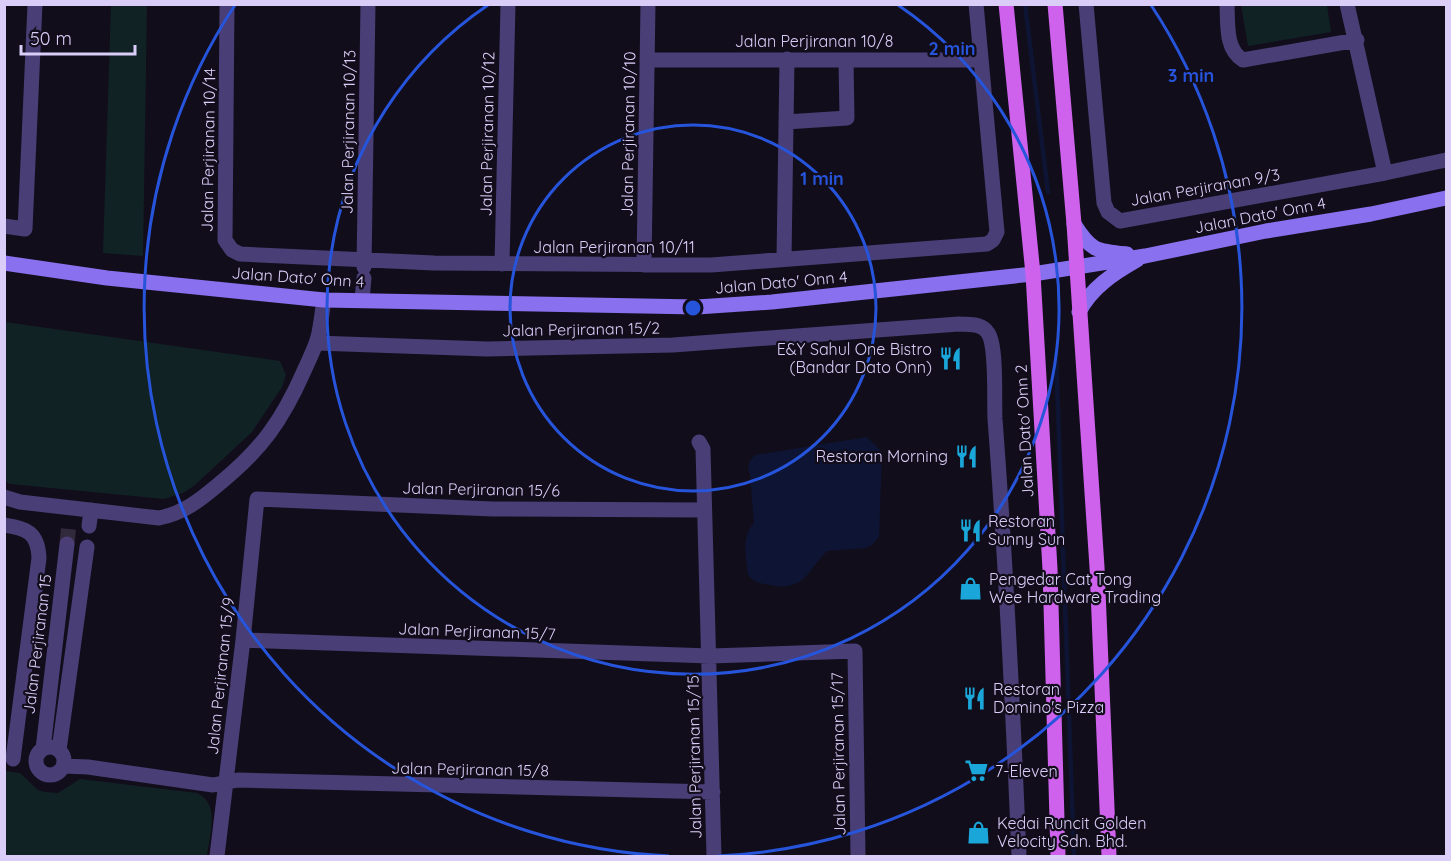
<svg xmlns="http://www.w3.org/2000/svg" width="1451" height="861" font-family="Quicksand,sans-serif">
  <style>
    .green { fill: #112225 }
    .water { fill: #0e1534 }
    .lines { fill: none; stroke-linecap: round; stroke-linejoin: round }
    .stream { stroke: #0e1534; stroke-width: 4.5 }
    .minor-tunnel { stroke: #302a3c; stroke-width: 15; stroke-dasharray: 15 8; stroke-linecap: butt }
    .minor { stroke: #493e75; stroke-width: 15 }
    .secondary { stroke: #8870ee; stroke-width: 15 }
    .primary { stroke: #cf62ec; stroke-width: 15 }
    .ring { fill: none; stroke: #2654da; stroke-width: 3 }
    .labels { text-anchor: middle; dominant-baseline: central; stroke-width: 4.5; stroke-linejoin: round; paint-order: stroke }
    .street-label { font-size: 16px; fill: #dacef9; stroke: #120d1b }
    .poi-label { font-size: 16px; fill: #dacef9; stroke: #120d1b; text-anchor: start }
    .centre { fill: #2654da; stroke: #120d1b; stroke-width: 3 }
    .ring-label { font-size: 18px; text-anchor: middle; font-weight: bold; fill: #2654da; stroke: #120d1b; stroke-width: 4.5; stroke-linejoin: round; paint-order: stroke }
  </style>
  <rect width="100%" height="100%" fill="#120d1b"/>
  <path class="green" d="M111,5H147L143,256L103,253Z
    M1241,5H1327L1331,32L1248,46Z
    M5,322L280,361L286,375L282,387L252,432L195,485L183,493L164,499L10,484L4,480Z
    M5,771L20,773L38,790L45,792L58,793L80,779L197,793C221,804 209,836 207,856H5Z"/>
  <path class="water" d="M867,437L882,452L879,537L872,545L866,548L827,551C807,571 805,592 770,585C761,584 754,582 748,575C746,558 741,536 754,523L750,475C747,467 748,461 755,455Z"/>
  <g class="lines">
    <path class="stream" d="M1025,4L1048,192
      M1056,353L1074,856"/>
    <path class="minor-tunnel" d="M67,544L69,523"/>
    <path class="minor" d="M227,4L225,240L232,250L240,254L434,263L711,265L987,244L993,240L997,232L976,4
      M1086,4L1104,203L1108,212L1120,221L1385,173L1446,160
      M1227,4C1228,24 1225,49 1243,60L1357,40
      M1347,4L1385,173
      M647,60H981
      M786,122L847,118L846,60
      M4,226L25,229L35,4
      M784,259L787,59
      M502,264L508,4
      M644,265L648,4
      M364,267L368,4
      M362,300L364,278
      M316,343L487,349L673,345L959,324C969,325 982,323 988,333C997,346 994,400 995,419C1006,564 1013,710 1019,856
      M699,442L703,449L714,856
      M4,497L20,502L159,518C184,513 200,500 219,484C261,450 282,421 304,371C309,360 315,348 318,337C321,325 322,312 324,300
      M4,525C27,528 38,533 39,558L13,759
      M89,526L91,510
      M243,640L710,656L855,651L858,856
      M36 761a14 14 0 1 1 28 0a14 14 0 1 1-28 0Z
      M43,749L67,544
      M59,750L87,547
      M63,766L88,767L213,785L238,780L713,792
      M217,856L243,640L257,499L493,509L704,510"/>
    <path class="secondary" d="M1074,224C1091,251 1096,251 1127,254
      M4,263L107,278L324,300L697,307L772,302L1033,274L1145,256L1266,231L1371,214L1446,198
      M1079,312C1091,288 1114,273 1137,260"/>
    <path class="primary" d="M1006,4L1033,274L1050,569L1058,856
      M1055,4L1074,224L1097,567L1109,856"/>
  </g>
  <g class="ring">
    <circle cx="693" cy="308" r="183"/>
    <path d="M898 5A366 366 0 1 1 488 5"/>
    <path d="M669 856A549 549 0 0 1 235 5M1151 5A549 549 0 0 1 717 856"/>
  </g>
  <defs>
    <symbol id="restaurant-bare" viewBox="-9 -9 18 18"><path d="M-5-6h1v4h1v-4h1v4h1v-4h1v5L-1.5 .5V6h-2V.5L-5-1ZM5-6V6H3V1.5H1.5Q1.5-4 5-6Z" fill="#1aa6d9" stroke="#120d1b" stroke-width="2.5" paint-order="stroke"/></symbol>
    <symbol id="shop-bare" viewBox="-9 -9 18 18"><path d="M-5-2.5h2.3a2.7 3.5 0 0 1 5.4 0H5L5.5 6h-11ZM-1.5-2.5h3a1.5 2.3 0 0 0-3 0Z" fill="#1aa6d9" stroke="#120d1b" stroke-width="2.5" paint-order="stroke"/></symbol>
    <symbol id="supermarket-bare" viewBox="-9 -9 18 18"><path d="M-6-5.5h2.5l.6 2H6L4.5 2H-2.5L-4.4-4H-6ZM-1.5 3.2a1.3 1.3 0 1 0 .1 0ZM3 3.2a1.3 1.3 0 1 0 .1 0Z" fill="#1aa6d9" stroke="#120d1b" stroke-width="2.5" paint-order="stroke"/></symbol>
  </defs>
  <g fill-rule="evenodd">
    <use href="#restaurant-bare" x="934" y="342" width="33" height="33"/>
    <use href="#restaurant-bare" x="950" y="440" width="33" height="33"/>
    <use href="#restaurant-bare" x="954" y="514" width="33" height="33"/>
    <use href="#shop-bare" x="954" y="572" width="33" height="33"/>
    <use href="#restaurant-bare" x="958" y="682" width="33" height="33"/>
    <use href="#supermarket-bare" x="960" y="754" width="33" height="33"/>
    <use href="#shop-bare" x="962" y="816" width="33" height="33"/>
  </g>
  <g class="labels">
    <g class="street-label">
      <text x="814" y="41">Jalan Perjiranan 10/8</text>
      <text transform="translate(348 132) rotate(-89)">Jalan Perjiranan 10/13</text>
      <text transform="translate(487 134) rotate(-89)">Jalan Perjiranan 10/12</text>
      <text transform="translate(628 134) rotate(-89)">Jalan Perjiranan 10/10</text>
      <text transform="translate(208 150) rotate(-89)">Jalan Perjiranan 10/14</text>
      <text transform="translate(1205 187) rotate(-10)">Jalan Perjiranan 9/3</text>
      <text transform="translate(1260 215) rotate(-11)">Jalan Dato' Onn 4</text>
      <text x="614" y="247">Jalan Perjiranan 10/11</text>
      <text transform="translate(298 277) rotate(4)">Jalan Dato' Onn 4</text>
      <text transform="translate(781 282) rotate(-5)">Jalan Dato' Onn 4</text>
      <text transform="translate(581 329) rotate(-1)">Jalan Perjiranan 15/2</text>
      <text transform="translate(1024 431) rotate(-93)">Jalan Dato' Onn 2</text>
      <text transform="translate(481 489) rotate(1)">Jalan Perjiranan 15/6</text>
      <text transform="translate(477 631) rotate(2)">Jalan Perjiranan 15/7</text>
      <text transform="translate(37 644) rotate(-83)">Jalan Perjiranan 15</text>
      <text transform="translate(220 676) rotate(-84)">Jalan Perjiranan 15/9</text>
      <text transform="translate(838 754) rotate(-91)">Jalan Perjiranan 15/17</text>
      <text transform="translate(694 757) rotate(-91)">Jalan Perjiranan 15/15</text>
      <text transform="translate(470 769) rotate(1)">Jalan Perjiranan 15/8</text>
    </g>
    <g class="poi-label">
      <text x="932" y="349" text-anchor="end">E&amp;Y Sahul One Bistro<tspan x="932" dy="18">(Bandar Dato Onn)</tspan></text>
      <text x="948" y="456" text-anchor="end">Restoran Morning</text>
      <text x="988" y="521">Restoran<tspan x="988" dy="18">Sunny Sun</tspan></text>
      <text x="989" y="579">Pengedar Cat Tong<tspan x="989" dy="18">Wee Hardware Trading</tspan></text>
      <text x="993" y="689">Restoran<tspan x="993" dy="18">Domino's Pizza</tspan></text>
      <text x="995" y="771">7-Eleven</text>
      <text x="997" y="823">Kedai Runcit Golden<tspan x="997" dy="18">Velocity Sdn. Bhd.</tspan></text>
    </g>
  </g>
  <circle cx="693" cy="308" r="9" class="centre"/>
  <g class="ring-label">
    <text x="952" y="55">2 min</text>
    <text x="1191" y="82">3 min</text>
    <text x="822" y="185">1 min</text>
  </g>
  <rect width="1451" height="861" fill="none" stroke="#dacef9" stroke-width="12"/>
  <path d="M21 45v9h114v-9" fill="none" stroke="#dacef9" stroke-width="3"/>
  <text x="30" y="45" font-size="18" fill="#dacef9" stroke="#120d1b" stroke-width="4.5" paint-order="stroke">50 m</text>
</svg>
